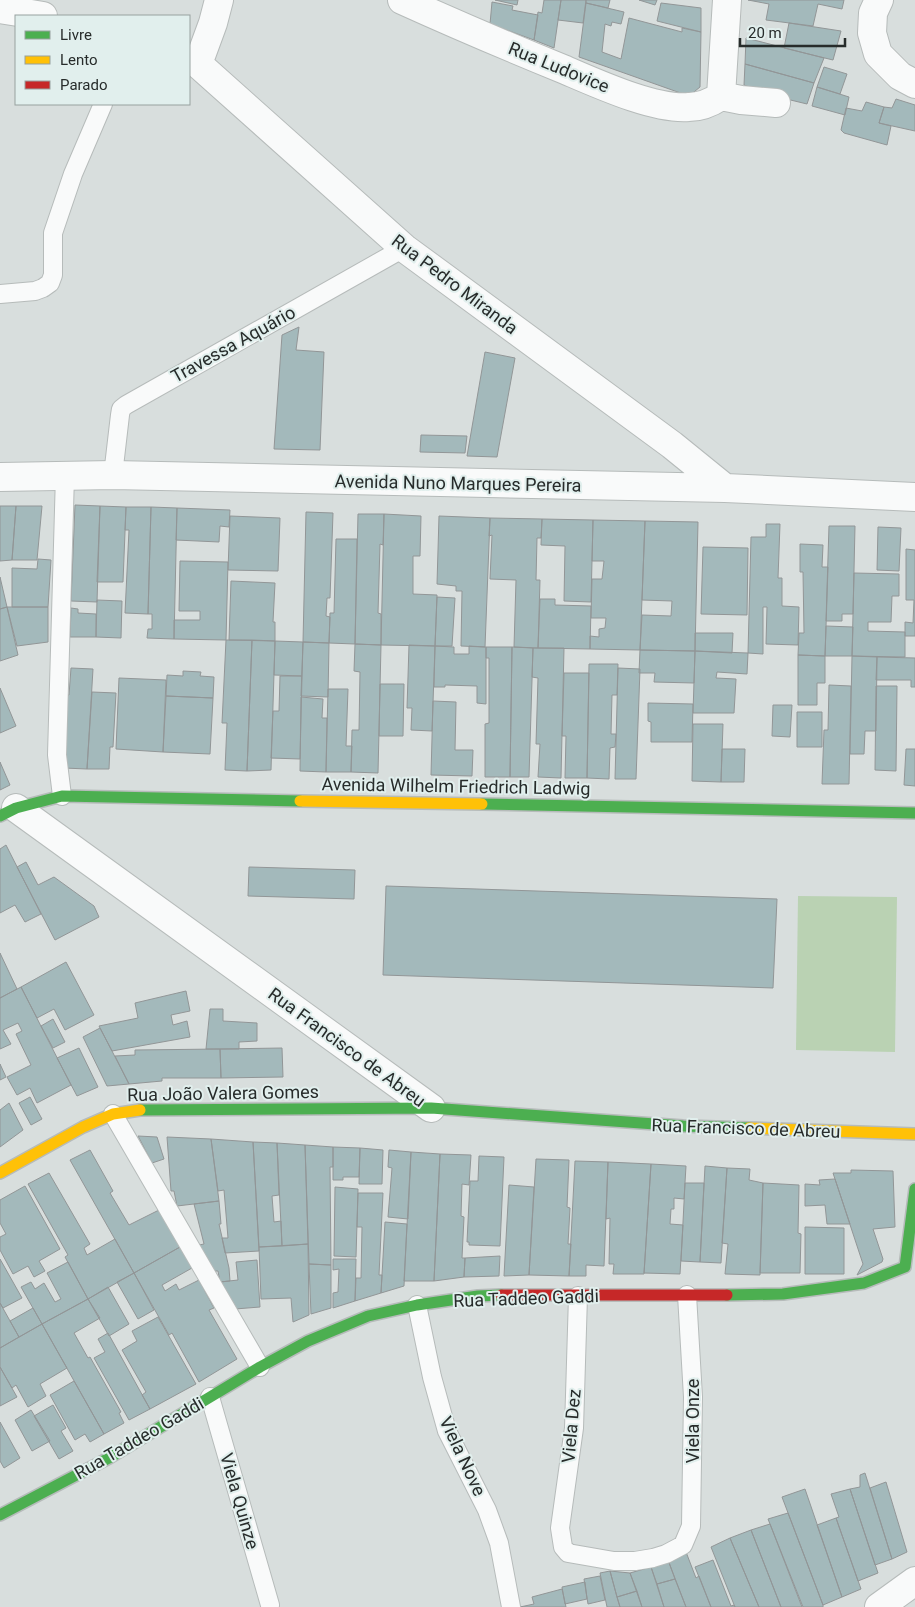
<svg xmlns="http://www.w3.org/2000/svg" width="915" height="1607" font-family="Roboto,sans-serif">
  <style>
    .green { fill: #bad2b3 }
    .building { fill: #a3b9bb; stroke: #929697 }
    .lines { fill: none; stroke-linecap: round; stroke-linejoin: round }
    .lane-casing { stroke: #b6bbba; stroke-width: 20 }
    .street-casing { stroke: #b6bbba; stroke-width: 30 }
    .fast-casing { stroke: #b6bbba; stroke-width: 14 }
    .slow-casing { stroke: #b6bbba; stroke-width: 14 }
    .jam-casing { stroke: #b6bbba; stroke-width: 14 }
    .lane { stroke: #f9fafa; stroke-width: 18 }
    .street { stroke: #f9fafa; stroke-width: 28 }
    .fast { stroke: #4caf50; stroke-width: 11 }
    .slow { stroke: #ffc107; stroke-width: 11 }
    .jam { stroke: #c62828; stroke-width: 11 }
    .labels { text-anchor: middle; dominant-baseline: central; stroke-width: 4; stroke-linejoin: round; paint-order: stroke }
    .street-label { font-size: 18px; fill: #272c2b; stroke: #e1efed }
  </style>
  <rect width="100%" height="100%" fill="#d8dedd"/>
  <path class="green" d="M798,896L897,897L895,1052L796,1050Z"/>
  <path class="building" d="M495,0H518L517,5Z
    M544,0H561L554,48L534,40L538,12L542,13Z
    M561,0H586L583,23L558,20Z
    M586,0H610L608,8L586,3Z
    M639,0H657L655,5Z
    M748,0H844L842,9L818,4L813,26L766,20L769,4Z
    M492,2L513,6L512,10L538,15L534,40L490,24Z
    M586,3L624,12L621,24L612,22L611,26L605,24L602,52L621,59L629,18L682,32V28L701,32L700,87L689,96L579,57Z
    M661,3L701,8V32L657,21Z
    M789,23L841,31L833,60L784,48Z
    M746,38L824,58L814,83L745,64Z
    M745,64L814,83L807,104L770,95L744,85Z
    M824,67L847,74L840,94L817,87Z
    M817,87L849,97L845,115L812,106Z
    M896,99L915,105V131L879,123L884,107L892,108Z
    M866,102L884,107L879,123L891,126L887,145L844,133L841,130L846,108L862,111Z
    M299,327L296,350L324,352L320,450L274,449L282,335Z
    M485,352L515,358L497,457L467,456Z
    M421,435L467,436L465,453L420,452Z
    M75,505L100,506L97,602L71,601Z
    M0,506H16L12,560L0,561Z
    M16,506H42L37,560H12Z
    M100,506L126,507L123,582H97Z
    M126,507H151L148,614L125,613L129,530H125Z
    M151,507L177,508L174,639L147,638L148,629H152V614H148Z
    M177,508L230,510L229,527L220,526L219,542L176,540Z
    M306,512L333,513L330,598H327L326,616L330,617L329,643L303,642Z
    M358,514H384L383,545L380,544L378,613L381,614V645L355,644Z
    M384,514L421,516L420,556H413V594L437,595L435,646L381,645Z
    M230,516L280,518L278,571L228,570Z
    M439,516L490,518L485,647L461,646L462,591H456V586L437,584Z
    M490,518L542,519L541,538H537L536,580H540L538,648L514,647L516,580L490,579L492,535L489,536Z
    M542,519L593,520L591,602L564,601L565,546L541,545Z
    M593,520L645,521L640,650L590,649V636L599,637V629L605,628L606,618H591L592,579H602L604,561H592Z
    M645,521L698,522L695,651L640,650L642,615L671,616L672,601L642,600Z
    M766,524H780L778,578H782V606L799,607L798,645L766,644L767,607H763V654L748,653L751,537H766Z
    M829,526H855L853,614H842V621H826Z
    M878,527L901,528L899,571L877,570Z
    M336,539H357L355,644L329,643L330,613H334Z
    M800,544L823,545L822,567H828L825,656L798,655L799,633H804L803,572H800Z
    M703,547L748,548L747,615L701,614Z
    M906,549L915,550V636H905V622L913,623L914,600H906Z
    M38,559L51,560L48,607H12V568L37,569Z
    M180,561L228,562L226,640L174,639V620H200V611H179Z
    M854,573L899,574V596H892L891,622H868V631L905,632V657L852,656Z
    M0,577L7,607L0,609Z
    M231,581L275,583L273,622H275V641L229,640Z
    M437,597L455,598L452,646H435Z
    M540,599H555V605L591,606L590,649L538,648Z
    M97,600L122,601L121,638L96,637Z
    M7,607H48V642L17,646Z
    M7,607L18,655L0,661V609Z
    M71,608L78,609V613L96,614V637H70Z
    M826,626L853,627L852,656H825Z
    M695,633H733L732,653L695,651Z
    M226,640H252L247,771L225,770L227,723H222Z
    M252,640L275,641L271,770L247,771Z
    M275,641L303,642L302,676L274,675Z
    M303,642L329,643L328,697L301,696Z
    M355,644L381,645L378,773L351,772L352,730H359L360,672L354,671Z
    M409,645L435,646L432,731L411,730L412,708H407Z
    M435,646L454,647V654H469V646L486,647V704L477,703V686L445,685V687H434Z
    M486,647H512L510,777H485V724L489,723V658H486Z
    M512,647L533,648L529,777H510Z
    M533,648H564L561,778L538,777L540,744H536L538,678L532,677Z
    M640,650L695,651L694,683L654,682L655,673H639Z
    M695,651L748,653L747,674L717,672L716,678L736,679L734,713H693Z
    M798,655L825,656V683H817V705H798Z
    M852,656L877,657L876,731H865L864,754H850Z
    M877,657L915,658V687H911V680H876Z
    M589,664H618L617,695H612L611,734H616L615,747L610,748L609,779L587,778Z
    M71,668L93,669L87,769L64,768L67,695H69Z
    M618,668L640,669L636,779H615Z
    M183,671L201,672L200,676L214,677L213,698L166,696L167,675L183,676Z
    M564,673H589L587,778H565L566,736H562Z
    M280,676H302L300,759L271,758L273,711H279Z
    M119,678L166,680L163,752L116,749Z
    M380,684H404L403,736H379Z
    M829,685L851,686L849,784H822L824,730H828Z
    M876,686H897L896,771L875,770Z
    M0,688L16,726L0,733Z
    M328,689H348L346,746H352L351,772H326Z
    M92,692L116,693L113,747H110L109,769H87Z
    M166,696L213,698L210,754L163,752Z
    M301,697L323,699L322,718H327L326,772L300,771Z
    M433,701L456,702L455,750H473L472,776L431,775Z
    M648,703L693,704L692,742H651V722L648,721Z
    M773,705H792L790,737L772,736Z
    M797,712H822V747H797Z
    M693,724H723L721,782L692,781Z
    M722,749H745L744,782H721Z
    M906,749H915V786L904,785Z
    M0,762L10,785L0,790Z
    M6,845L41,914L25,922L15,905L0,913V849Z
    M26,862L38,885L54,877L94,906L99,917L55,940L17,867Z
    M249,867L355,870L354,899L248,896Z
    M386,886L777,899L773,988L383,975Z
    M0,953L17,989L0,998Z
    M66,962L94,1015L65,1030L54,1009L37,1018L21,987Z
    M21,987L71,1085L37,1103L30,1088L17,1095L7,1077L31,1065L16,1034L22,1031L18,1023L3,1030L11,1044L0,1049V998Z
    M186,991L190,1011L171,1015L173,1025L187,1021L190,1037L112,1051L99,1026L138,1018L135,1003Z
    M210,1009H223V1021L257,1023V1041L239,1042V1049H206Z
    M53,1019L65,1042L53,1048L41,1026Z
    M100,1028L112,1051L129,1084L107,1086L83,1037Z
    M79,1048L98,1087L77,1096L57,1058Z
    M282,1048L283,1077L221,1078L220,1049Z
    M220,1049L221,1078H162V1081L129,1084L115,1056L135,1055V1050Z
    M0,1064L6,1077L0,1080Z
    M30,1097L42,1119L31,1125L19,1103Z
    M9,1103L23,1130L0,1147V1110Z
    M138,1136L157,1137L164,1159L152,1163Z
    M167,1137L211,1139L219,1201L177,1206L174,1191H171Z
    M211,1139L253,1142L259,1251L225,1253L222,1238H228L224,1190L218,1191Z
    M253,1142L277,1143L279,1195L272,1196L274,1222L281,1221L282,1246L259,1247Z
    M277,1143L305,1145L308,1244L282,1246Z
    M305,1145L333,1147V1167H330L331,1265L309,1264Z
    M333,1147L360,1148L359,1177H343V1180H333Z
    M360,1148L383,1150L382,1184H359Z
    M90,1150L113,1191L110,1193L129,1225L159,1210L180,1247L134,1273L70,1160Z
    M389,1150L411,1152L408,1219L388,1217L392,1168L388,1167Z
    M411,1152L440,1154L434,1281H404Z
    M440,1154L471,1155L469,1185L462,1184L461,1216L464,1217L462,1258H465L464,1277L434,1281Z
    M479,1156L504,1157L500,1246L469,1245V1242H467L470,1181H478Z
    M536,1159L569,1160L567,1207L570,1208L568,1244H571L569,1276L529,1275Z
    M575,1161L608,1162L604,1266L586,1265V1276H569Z
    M608,1162L651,1164L644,1274H613L614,1264H609L610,1218L606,1219Z
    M651,1164L686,1166L684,1199L674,1198V1209H671L670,1224L683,1225L680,1274L644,1273Z
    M705,1166L727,1168L721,1263L700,1262Z
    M727,1168L750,1169L749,1180L763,1183L760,1275L725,1274L728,1244L722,1243Z
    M851,1170L893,1171L895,1227L873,1229L883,1259L882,1262L857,1275L863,1264L833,1173H851Z
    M49,1173L90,1244L84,1248L87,1255L115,1239L134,1273L88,1299L65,1257L68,1255L28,1184Z
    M835,1179L850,1224H827L825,1205L805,1206V1184L820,1185L819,1180Z
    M685,1183H704L700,1262L681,1261Z
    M763,1183L799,1185L798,1233L801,1234L800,1273H760Z
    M509,1185L534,1187L529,1275L504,1276Z
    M25,1186L60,1249L39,1261L45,1271L34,1277L28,1266L13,1274L0,1250V1237L6,1234L0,1223V1200Z
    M335,1187L358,1189L356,1257L334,1256Z
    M358,1193H383L379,1275H382L381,1293L355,1301L356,1278H361L362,1227H357Z
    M219,1201L221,1224H219L229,1268L230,1281L220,1282L218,1271H213L199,1245L204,1244L194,1204Z
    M385,1222L407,1224L404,1286L381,1293Z
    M805,1227L844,1228V1274H805Z
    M308,1244L309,1315L293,1322L291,1298L261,1299L259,1247Z
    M180,1247L192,1268L162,1285L165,1291L176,1284L179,1290L199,1280L214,1308L209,1310L237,1359L199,1382L172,1333L169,1335L134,1273Z
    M500,1256L499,1276L464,1277L465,1258Z
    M0,1259L22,1298L3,1308L0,1303Z
    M333,1259H356L355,1301L333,1308V1293L338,1292L339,1269L333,1270Z
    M257,1260L260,1307L235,1309L220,1282L238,1280L236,1262Z
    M68,1262L88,1299L42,1324L21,1287L31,1282L35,1289L44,1283L55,1302L61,1299L47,1273Z
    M309,1264L331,1265V1308L311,1314Z
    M134,1273L154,1310L138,1319L117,1282Z
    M108,1287L129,1324L109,1336L88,1299Z
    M88,1299L100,1318L74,1333L88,1358L90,1357L121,1412L119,1413L124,1423L104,1434L42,1324Z
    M0,1303L19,1337L0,1348Z
    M33,1308L42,1324L19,1337L10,1321Z
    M158,1317L196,1384L150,1409L142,1395L146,1392L122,1350L137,1341L132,1331Z
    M42,1324L67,1368L40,1384L46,1396L28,1407L16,1385L12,1388L0,1367V1348Z
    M108,1333L150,1409L129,1420L94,1358L105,1352L98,1339Z
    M0,1367L17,1397L0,1406Z
    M74,1381L104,1434L90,1442L85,1434L75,1440L50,1395Z
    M53,1405L66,1428L61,1431L73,1451L59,1459L34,1416Z
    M31,1410L50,1441L32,1451L15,1420Z
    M0,1422L20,1458L4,1468L0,1461Z
    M865,1473L892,1559L875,1565L850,1489L860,1487V1475Z
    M886,1482L907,1552L892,1559L870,1488Z
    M805,1489L842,1597L823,1605L782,1497Z
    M850,1489L878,1573L858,1581L836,1518L839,1517L831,1494Z
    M788,1513L823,1605V1607H803L770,1524L768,1519Z
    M836,1518L861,1589L842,1597L817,1525Z
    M770,1524L802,1607H781L751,1530Z
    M751,1530L781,1607H759L730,1538Z
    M730,1538L759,1607H735L711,1547Z
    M686,1552L696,1578L699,1576L711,1607H686L668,1560Z
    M668,1560L675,1579L657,1584L651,1567Z
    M713,1560L731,1606L734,1605L735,1607H711L695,1567Z
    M651,1567L664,1607H642L630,1573Z
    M610,1571L630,1573L637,1591L617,1597Z
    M610,1571L617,1597L620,1607H607L600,1573Z
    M600,1576L605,1600L588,1604L584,1579Z
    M675,1579L686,1607H664L657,1584Z
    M585,1582L587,1599L565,1604L562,1587Z
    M562,1589L566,1607H520L534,1604L532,1597Z
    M637,1591L642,1607H620L617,1597Z"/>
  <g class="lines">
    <defs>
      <path id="lane" d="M0,294L35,291L43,288L50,283L53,275V233L73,174L103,104
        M113,475L120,415L121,409L126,405L404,248
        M62,796L57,755L65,475
        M113,1114L260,1367
        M578,1296L574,1428L560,1528L563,1547L568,1553L614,1561H635L653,1558L666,1554L683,1545L691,1526L693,1397L687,1295
        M417,1305L432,1377L447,1431L487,1510L499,1543L511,1607
        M210,1397L270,1605"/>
      <path id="street" d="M402,0C455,24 509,47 563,69C596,83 654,110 689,107C700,107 712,102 721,96L741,100L776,103
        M879,0L873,13L872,33L878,54L900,76L915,84
        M0,9L43,16
        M189,59L198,64L404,248L672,445L725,488
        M198,64L213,23L219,0
        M721,96L727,0
        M0,477L113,475L725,488L915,497
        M16,808L431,1108
        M879,1607L915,1581"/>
      <path id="fast" d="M482,804L915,813
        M0,816L16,808L62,796L300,801
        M140,1110L431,1108L683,1126L749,1128
        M727,1295L783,1294L864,1283L905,1267L915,1189
        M0,1515L109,1458L260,1367L308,1341L368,1316L417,1305L478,1296L501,1295"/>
      <path id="slow" d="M300,801L482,804
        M749,1128L915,1134
        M0,1173L83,1127L113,1114L140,1110"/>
      <path id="jam" d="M501,1295H727"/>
    </defs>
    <use href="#lane" class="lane-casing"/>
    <use href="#street" class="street-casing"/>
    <use href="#fast" class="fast-casing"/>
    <use href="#slow" class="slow-casing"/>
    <use href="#jam" class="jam-casing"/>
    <use href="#lane" class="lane"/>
    <use href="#street" class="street"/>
    <use href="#fast" class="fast"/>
    <use href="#slow" class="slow"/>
    <use href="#jam" class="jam"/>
  </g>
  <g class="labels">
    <g class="street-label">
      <text transform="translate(559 67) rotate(22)">Rua Ludovice</text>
      <text transform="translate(455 284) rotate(37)">Rua Pedro Miranda</text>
      <text transform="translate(233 344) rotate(-29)">Travessa Aquário</text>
      <text transform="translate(458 483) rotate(1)">Avenida Nuno Marques Pereira</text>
      <text transform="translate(456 786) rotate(1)">Avenida Wilhelm Friedrich Ladwig</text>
      <text transform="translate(347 1047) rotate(36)">Rua Francisco de Abreu</text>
      <text transform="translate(223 1093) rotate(-1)">Rua João Valera Gomes</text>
      <text transform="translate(746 1128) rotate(2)">Rua Francisco de Abreu</text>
      <text transform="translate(526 1298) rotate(-2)">Rua Taddeo Gaddi</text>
      <text transform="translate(692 1421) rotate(-90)">Viela Onze</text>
      <text transform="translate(571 1426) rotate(-85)">Viela Dez</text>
      <text transform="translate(139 1438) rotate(-30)">Rua Taddeo Gaddi</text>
      <text transform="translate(463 1456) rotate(65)">Viela Nove</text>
      <text transform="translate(240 1501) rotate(74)">Viela Quinze</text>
    </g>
  </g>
  <rect x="15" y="15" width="175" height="90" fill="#e1efed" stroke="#97a19f"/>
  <rect x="25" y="31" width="25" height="8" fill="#4caf50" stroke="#97a19f"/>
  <text x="60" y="40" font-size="15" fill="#272c2b">Livre</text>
  <rect x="25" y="56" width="25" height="8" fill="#ffc107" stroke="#97a19f"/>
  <text x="60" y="65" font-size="15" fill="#272c2b">Lento</text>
  <rect x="25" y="81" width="25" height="8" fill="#c62828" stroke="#97a19f"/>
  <text x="60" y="90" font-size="15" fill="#272c2b">Parado</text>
  <path d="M740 38v8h105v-8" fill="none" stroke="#272c2b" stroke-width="2.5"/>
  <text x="748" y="38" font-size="15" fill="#272c2b" stroke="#e1efed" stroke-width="4" paint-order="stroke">20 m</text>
</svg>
